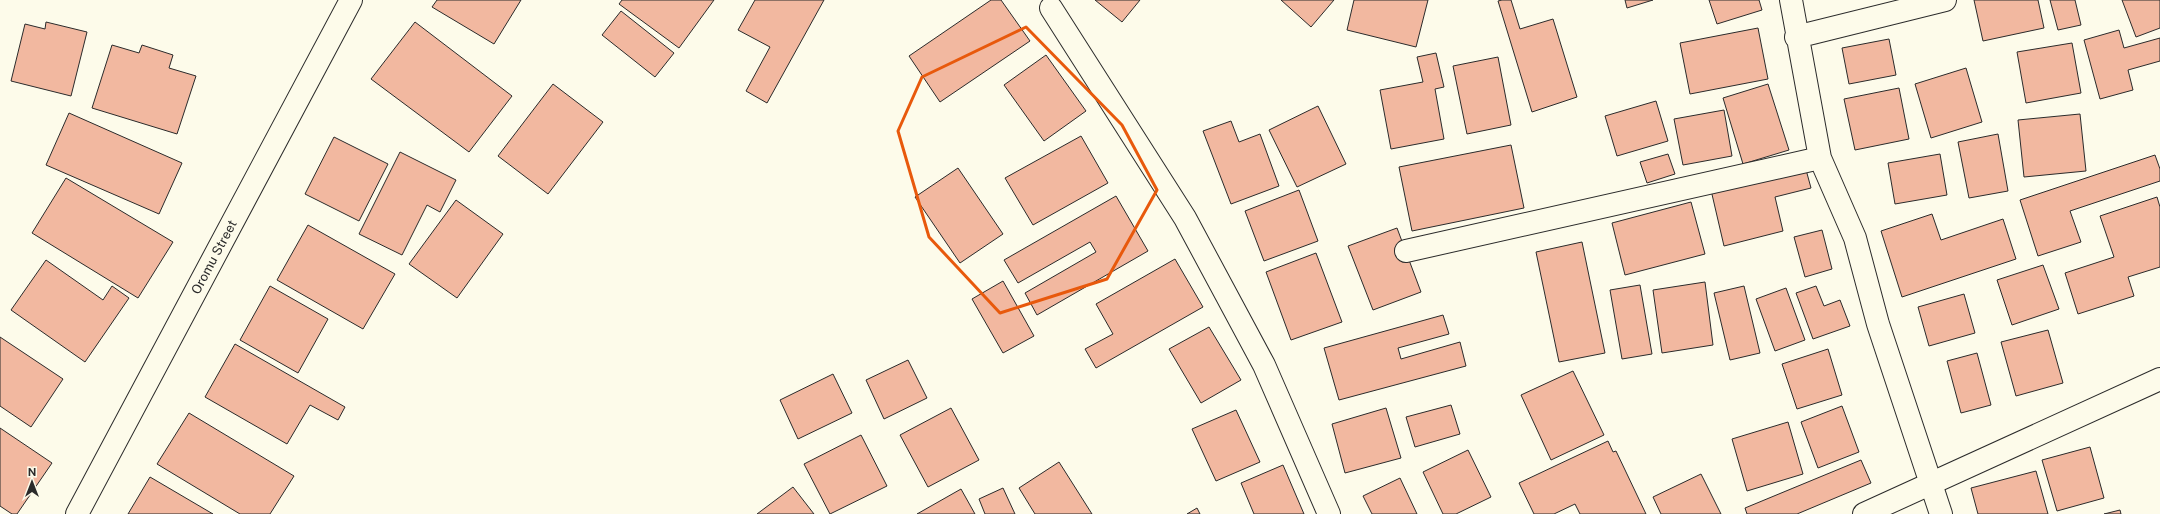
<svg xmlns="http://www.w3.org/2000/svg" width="2160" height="514" font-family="'Public Sans',sans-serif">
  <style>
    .building { fill: #f2b8a0; stroke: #2b2b2b }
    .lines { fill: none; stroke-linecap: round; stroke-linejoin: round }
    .minor-casing { stroke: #2b2b2b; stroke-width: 24 }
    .minor { stroke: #fdfbea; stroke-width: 22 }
    .marked { fill: none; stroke: #e8590c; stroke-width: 3; stroke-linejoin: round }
    .labels { text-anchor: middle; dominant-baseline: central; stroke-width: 3; stroke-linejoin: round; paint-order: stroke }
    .street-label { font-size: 13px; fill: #2b2b2b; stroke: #fdfbea }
  </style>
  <rect width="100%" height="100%" fill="#fdfbea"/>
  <path class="building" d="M437,0H521L494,44L432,7Z
    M622,0H714L679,48L619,4Z
    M755,0H824L767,103L746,91L770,47L738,30Z
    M991,0H1001L1030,41L940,102L909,56Z
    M1095,0H1140L1122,22Z
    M1281,0H1334L1311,27Z
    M1354,0H1428L1416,47L1347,30Z
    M1502,0H1511L1520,29L1553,19L1577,97L1532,112L1498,1Z
    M1625,0H1653L1627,8Z
    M1709,0H1759L1762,10L1717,24Z
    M1974,0H2038L2044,28L1983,41Z
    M2050,0H2075L2081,25L2058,30Z
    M2122,0H2160V28L2136,37Z
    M621,11L674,53L655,77L602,35Z
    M46,22L87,32L71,96L11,81L25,24L45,29Z
    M415,22L512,96L469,152L371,79Z
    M1758,28L1768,79L1690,94L1680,43Z
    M2119,30L2124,48L2160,38V61L2128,70L2133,90L2100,99L2084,40Z
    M1889,39L1896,75L1849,84L1842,48Z
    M2072,43L2081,93L2026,103L2017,52Z
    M112,45L139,53L142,45L173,55L169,68L196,76L177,134L92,108Z
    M1436,53L1444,87L1435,89L1444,139L1391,149L1380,90L1423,82L1417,57Z
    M1046,55L1086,111L1044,141L1004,85Z
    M1498,57L1511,125L1467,134L1453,66Z
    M1966,68L1982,122L1931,138L1915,84Z
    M553,84L603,122L548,194L498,156Z
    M1768,84L1789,150L1743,164L1723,98Z
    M1899,88L1909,139L1855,150L1844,99Z
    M1656,101L1668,141L1617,156L1605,116Z
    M1318,106L1346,164L1297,187L1269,130Z
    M1724,110L1732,156L1683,165L1674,119Z
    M69,113L182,163L159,214L46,165Z
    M2080,114L2086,171L2024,177L2018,120Z
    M1231,121L1239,142L1260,134L1279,186L1231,204L1203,131Z
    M1998,134L2008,191L1969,198L1958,142Z
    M1081,136L1108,183L1033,225L1005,178Z
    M334,137L388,164L359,221L305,194Z
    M1511,145L1524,208L1412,231L1399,167Z
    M400,152L456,180L440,212L427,205L402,255L359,234Z
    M1668,154L1675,174L1647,183L1640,162Z
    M1940,154L1947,195L1895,204L1888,163Z
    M2155,155L2160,169V181L2070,211L2081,242L2038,256L2020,200Z
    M1805,166L1811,188L1775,197L1783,231L1724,246L1711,190Z
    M958,168L1003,234L960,263L915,197Z
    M66,178L173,242L138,298L32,233Z
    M1299,190L1318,241L1264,261L1245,211Z
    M1116,196L1148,251L1037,315L1025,293L1096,252L1090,242L1018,283L1004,260Z
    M2157,197L2160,207V267L2128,277L2134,296L2078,314L2065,273L2114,257L2100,216Z
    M456,200L503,234L457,298L409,264Z
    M1691,202L1705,254L1625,275L1612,223Z
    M1932,214L1941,240L2003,219L2016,259L1902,297L1881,231Z
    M308,225L395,274L363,329L277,280Z
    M1397,228L1421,292L1373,310L1348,246Z
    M1822,230L1832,269L1805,277L1794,237Z
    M1582,242L1605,353L1559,362L1536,252Z
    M1316,253L1342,322L1291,340L1266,272Z
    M1175,259L1203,307L1096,368L1085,349L1113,334L1096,304Z
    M46,260L103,300L112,286L129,298L85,362L11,310Z
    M2043,265L2059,309L2012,325L1997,280Z
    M1003,281L1034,336L1003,353L972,299Z
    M1705,282L1713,345L1662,353L1653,290Z
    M1640,285L1652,354L1622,359L1610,290Z
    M270,286L328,319L298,373L240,340Z
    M1744,286L1760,353L1730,360L1714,293Z
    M1816,286L1824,306L1840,300L1850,326L1813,339L1796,293Z
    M1786,288L1805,340L1775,351L1756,299Z
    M1964,294L1975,333L1929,346L1918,307Z
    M1443,315L1449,334L1398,348L1401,359L1460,342L1466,366L1339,400L1324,348Z
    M1209,327L1241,380L1201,403L1169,349Z
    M2048,330L2063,383L2016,396L2001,342Z
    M0,337L63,379L31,427L0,406Z
    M235,344L345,407L338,420L310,405L287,444L205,397Z
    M1828,349L1842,395L1797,409L1782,364Z
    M1977,353L1991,405L1961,413L1947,361Z
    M908,360L927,398L884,419L866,380Z
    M1573,371L1604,435L1551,460L1521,395Z
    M833,374L852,413L798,439L780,400Z
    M1451,405L1460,434L1415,447L1406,417Z
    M1842,406L1859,452L1818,468L1801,422Z
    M951,408L979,460L928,487L900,435Z
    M1386,408L1401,458L1345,473L1332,424Z
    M1236,410L1260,462L1216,481L1192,429Z
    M189,413L294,476L270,514H240L157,464Z
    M1788,422L1803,474L1747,491L1732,439Z
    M0,428L52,463L17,514H12L0,506Z
    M861,435L887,486L830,514L804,464Z
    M1608,441L1613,452L1616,451L1646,514H1580L1575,504L1554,514H1534L1519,483Z
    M2090,447L2104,498L2057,511L2042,460Z
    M1468,450L1491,497L1456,514H1443L1423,472Z
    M1861,460L1871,483L1797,514H1747L1745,508Z
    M1059,462L1092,514H1035L1019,488Z
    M1283,465L1304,514H1254L1241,483Z
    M2036,471L2048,514H1978L1971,488Z
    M1701,474L1721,514H1661L1653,497Z
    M150,477L213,514H128Z
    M1400,478L1417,514H1372L1363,496Z
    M793,487L814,514H757Z
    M1003,488L1015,514H985L979,499Z
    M961,489L975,514H917Z
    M1197,508L1200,514H1187Z
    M2120,510L2121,514H2104Z"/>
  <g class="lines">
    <defs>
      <path id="minor" d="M1791,0L1820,158L1855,238L1878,324L1941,514
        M1051,8L1185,218L1264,365L1329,514
        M1796,37L1945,0
        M1406,251L1820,158
        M77,514L351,0
        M1864,514L2160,379"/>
    </defs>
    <use href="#minor" class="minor-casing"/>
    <use href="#minor" class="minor"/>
  </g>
  <path class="marked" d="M1026,27L1122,125L1157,190L1107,279L1000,313L929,237L898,131L922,77Z"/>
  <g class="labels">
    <g class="street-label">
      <text transform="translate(214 257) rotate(-62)">Oromu Street</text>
    </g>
  </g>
  <g transform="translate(32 482)" stroke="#fdfbea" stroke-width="3" paint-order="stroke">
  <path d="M0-3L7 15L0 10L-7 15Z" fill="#2b2b2b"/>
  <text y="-6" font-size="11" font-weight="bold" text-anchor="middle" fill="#2b2b2b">N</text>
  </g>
</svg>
